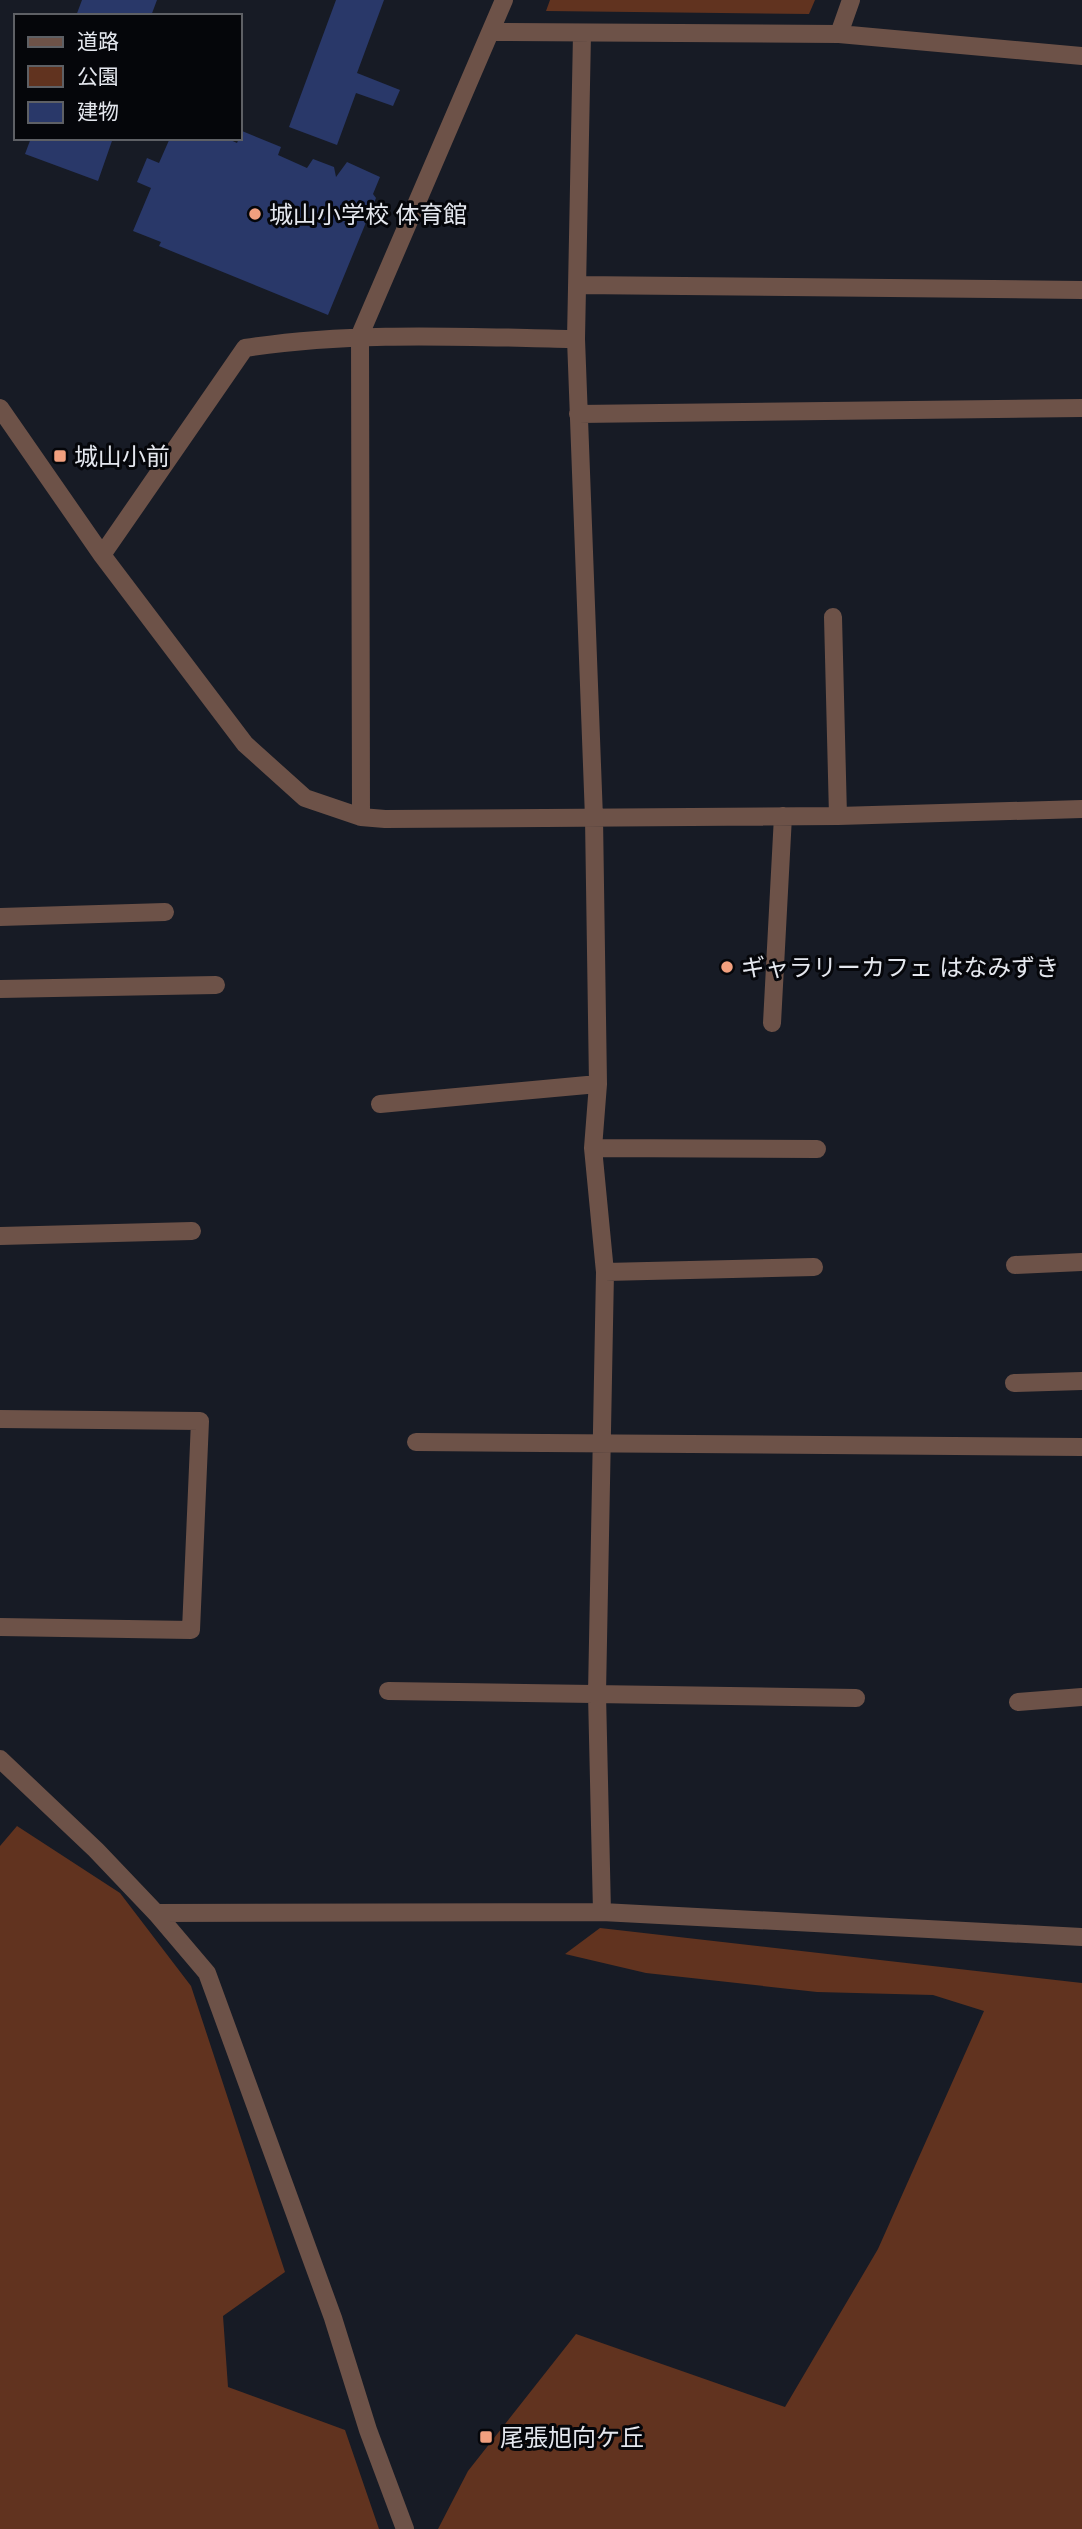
<svg xmlns="http://www.w3.org/2000/svg" width="1082" height="2529" font-family="Mulish,'Noto Sans JP',sans-serif">
  <style>
    .green { fill: #61331f }
    .building { fill: #293869 }
    .lines { fill: none; stroke-linecap: round; stroke-linejoin: round }
    .minor { stroke: #6d5248; stroke-width: 18 }
    .poi-dot { fill: #f2a07f; stroke: #05060a; stroke-width: 2.5 }
    .labels { text-anchor: middle; dominant-baseline: central; stroke-width: 6; stroke-linejoin: round; paint-order: stroke }
    .poi-label { font-size: 24px; fill: #e4e7ee; stroke: #05060a; text-anchor: start }
  </style>
  <rect width="100%" height="100%" fill="#171b25"/>
  <path class="green" d="M550,0H815L809,14L546,11Z
    M17,1826L120,1893L191,1986L285,2272L223,2316L228,2387L345,2430L379,2529H0V1846Z
    M600,1928L1082,1983V2529H438L468,2471L576,2334L785,2407L878,2249L984,2011L933,1995L817,1992L646,1973L565,1954Z"/>
  <path class="building" d="M82,0H157L151,16H76Z
    M336,0H384L357,73L400,90L393,106L356,93L337,145L289,127Z
    M242,131L281,147L278,155L307,168L313,159L334,167L336,177L347,162L380,177L373,194L376,198L328,315L159,246L161,242L133,231L151,188L137,182L147,158L159,163L170,138H226L237,143Z
    M31,138H113L98,181L25,154Z"/>
  <g class="lines">
    <path class="minor" d="M492,32L839,34L1082,56
      M839,34L851,0
      M577,285L1082,290
      M576,339L582,34
      M0,408L102,555L245,744L305,798L361,817L385,819L838,816L1082,809
      M578,414L1082,408
      M102,555L245,348C355,331 465,337 576,339L594,818L598,1084L593,1148L605,1272L597,1694L602,1912L156,1913
      M833,617L838,816
      M361,817L360,335L504,0
      M0,917L165,912
      M0,989L216,985
      M772,1023L783,816
      M380,1104L598,1084
      M593,1148L817,1149
      M0,1236L192,1231
      M1015,1265L1082,1262
      M605,1272L814,1267
      M1014,1383L1082,1381
      M0,1419L200,1421L191,1630L0,1627
      M416,1442L1082,1447
      M388,1691L856,1698
      M1018,1702L1082,1697
      M0,1759L96,1850L156,1913L207,1973L333,2318L368,2430L405,2529
      M602,1912L1082,1937"/>
  </g>
  <g class="poi-dot">
    <circle cx="255" cy="214" r="7"/>
    <rect x="53" y="449" width="14" height="14" rx="3.5"/>
    <circle cx="727" cy="967" r="7"/>
    <rect x="479" y="2430" width="14" height="14" rx="3.5"/>
  </g>
  <g class="labels">
    <g class="poi-label">
      <text x="269" y="214">城山小学校 体育館</text>
      <text x="74" y="456">城山小前</text>
      <text x="741" y="967">ギャラリーカフェ はなみずき</text>
      <text x="500" y="2437">尾張旭向ケ丘</text>
    </g>
  </g>
  <rect x="14" y="14" width="228" height="126" fill="#05060a" stroke="#5e6065" stroke-width="2"/>
  <rect x="28" y="37" width="35" height="10" fill="#6d5248" stroke="#5e6065" stroke-width="2"/>
  <text x="77" y="49" font-size="21" fill="#e4e7ee">道路</text>
  <rect x="28" y="66" width="35" height="21" fill="#61331f" stroke="#5e6065" stroke-width="2"/>
  <text x="77" y="84" font-size="21" fill="#e4e7ee">公園</text>
  <rect x="28" y="102" width="35" height="21" fill="#293869" stroke="#5e6065" stroke-width="2"/>
  <text x="77" y="119" font-size="21" fill="#e4e7ee">建物</text>
</svg>
